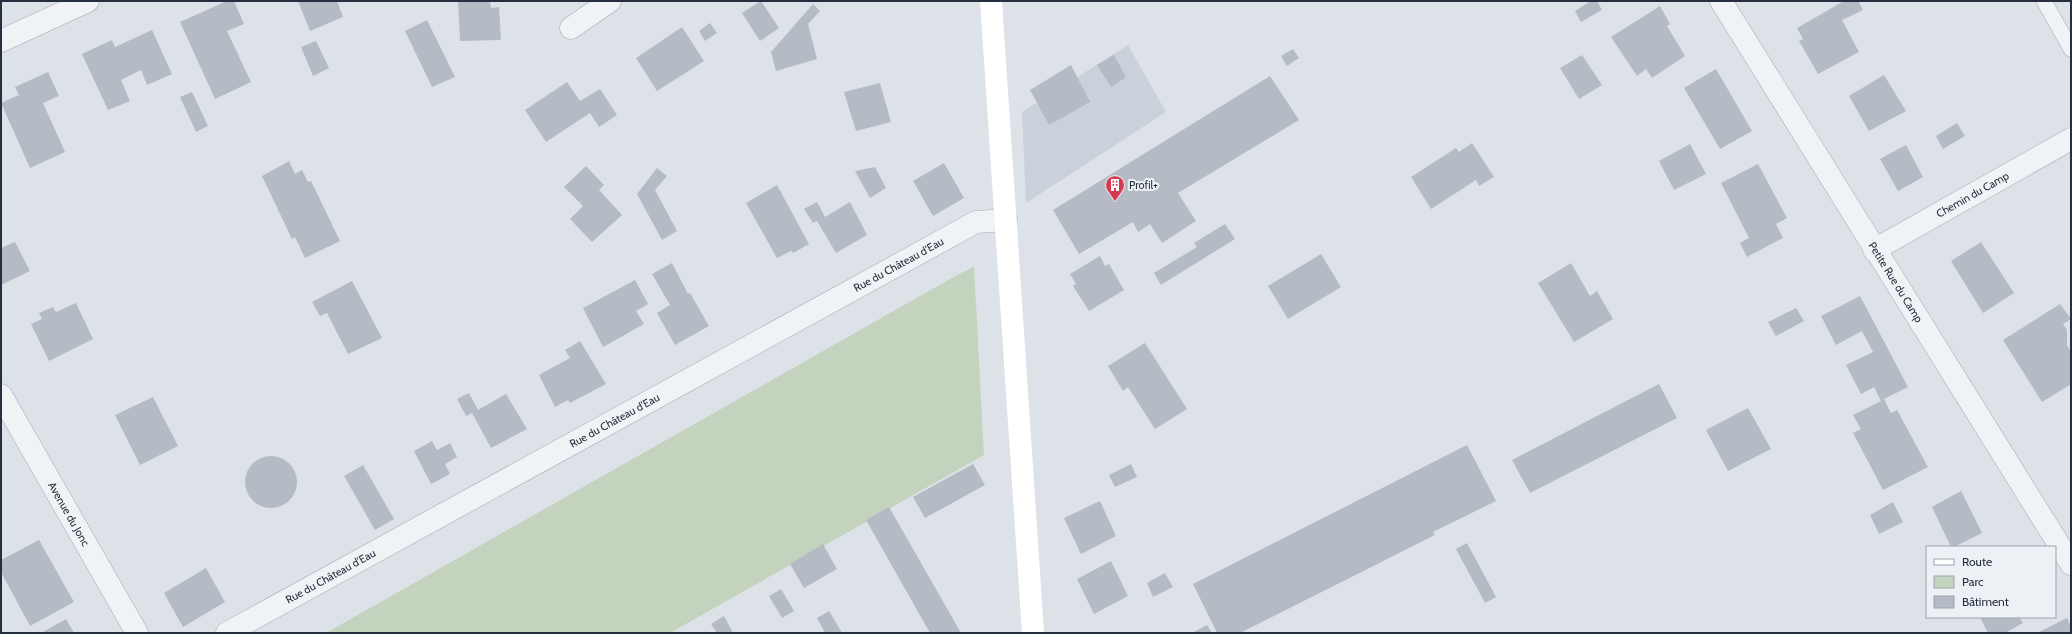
<svg xmlns="http://www.w3.org/2000/svg" width="2072" height="634" font-family="Cabin,sans-serif">
  <style>
    .built { fill: #cbd1db }
    .green { fill: #c3d3be }
    .building { fill: #b4bbc5 }
    .lines { fill: none; stroke-linecap: round; stroke-linejoin: round }
    .lane-casing { stroke: #a2a9b2; stroke-width: 16 }
    .street-casing { stroke: #a2a9b2; stroke-width: 23 }
    .lane { stroke: #f0f3f6; stroke-width: 15 }
    .street { stroke: #f0f3f6; stroke-width: 22 }
    .secondary { stroke: #fff; stroke-width: 22 }
    .labels { text-anchor: middle; dominant-baseline: central; stroke-width: 4; stroke-linejoin: round; paint-order: stroke }
    .poi-label { font-size: 11px; fill: #262f40; stroke: #edf1f6; text-anchor: start }
    .street-label { font-size: 11px; fill: #262f40; stroke: #edf1f6 }
  </style>
  <rect width="100%" height="100%" fill="#dde2e8"/>
  <path class="built" d="M1128,45L1166,112L1026,203L1022,112Z"/>
  <path class="green" d="M974,267L984,455L670,633H326L957,275Z"/>
  <path class="building" d="M227,1H234L244,24L227,31L251,82L215,99L180,22Z
    M298,1H337L343,17L310,31Z
    M458,1H490L491,8L499,7L501,40L460,41Z
    M761,1L779,28L760,41L742,13Z
    M1591,1H1597L1602,10L1581,22L1575,11Z
    M1844,1H1858L1863,10L1842,20L1859,52L1818,74L1799,41L1803,39L1797,28Z
    M813,4L820,11L808,24L817,59L776,71L771,52Z
    M1660,6L1670,24L1667,26L1685,56L1652,78L1646,69L1637,76L1611,37Z
    M427,20L455,77L432,87L405,31Z
    M710,23L717,33L705,41L699,31Z
    M682,27L704,61L657,91L636,58Z
    M152,30L172,74L147,85L141,70L121,80L130,101L108,110L82,54L112,40L115,47Z
    M316,41L329,68L313,76L301,47Z
    M1293,49L1299,58L1287,66L1281,56Z
    M1114,55L1126,77L1111,87L1097,65Z
    M1582,55L1602,85L1579,99L1560,68Z
    M1071,65L1090,102L1049,125L1030,90Z
    M1716,69L1752,131L1720,149L1684,88Z
    M48,72L59,96L43,103L65,152L30,168L1,103L19,95L15,87Z
    M1884,75L1906,111L1869,131L1849,96Z
    M1270,76L1299,120L1178,193L1196,221L1162,243L1150,224L1138,232L1133,222L1079,254L1053,210Z
    M567,82L580,101L600,89L617,115L599,127L590,113L546,142L525,110Z
    M880,83L891,122L856,131L844,92Z
    M192,92L208,126L196,132L180,97Z
    M1957,123L1965,136L1943,149L1936,136Z
    M1472,143L1494,177L1479,186L1476,180L1431,209L1411,177L1456,148L1459,152Z
    M1690,144L1706,174L1674,190L1659,161Z
    M1906,145L1923,177L1898,191L1880,159Z
    M289,161L295,174L302,170L308,182L311,181L340,241L305,258L295,237L292,239L262,176Z
    M944,163L964,198L933,216L913,181Z
    M1758,164L1787,218L1776,224L1783,238L1747,257L1740,243L1749,238L1721,183Z
    M586,166L604,185L599,190L622,215L592,242L570,219L583,206L564,187Z
    M875,167L886,188L870,198L855,171Z
    M657,168L667,176L655,190L677,231L662,240L637,194Z
    M777,185L809,244L793,253L791,251L777,258L746,203Z
    M817,202L825,217L850,202L867,235L836,253L817,221L813,223L804,209Z
    M1225,224L1235,239L1161,285L1154,273L1197,247L1194,243Z
    M15,242L30,271L1,285V248Z
    M1981,242L2014,293L1983,313L1951,261Z
    M1321,254L1341,287L1288,319L1268,286Z
    M1100,256L1105,266L1109,264L1124,290L1089,311L1073,286L1076,284L1070,274Z
    M672,263L688,294L690,293L709,326L675,345L657,313L670,305L652,274Z
    M1571,263L1590,296L1597,291L1613,319L1574,342L1538,283Z
    M635,280L648,304L636,311L644,324L603,347L583,308Z
    M352,281L382,338L348,354L327,313L320,316L312,302Z
    M1860,296L1908,387L1884,399L1891,413L1897,410L1928,467L1883,490L1853,433L1861,429L1853,415L1881,401L1874,387L1861,394L1846,365L1873,352L1862,331L1836,345L1821,316Z
    M76,303L93,339L49,361L31,324L42,319L39,313L53,307L56,312Z
    M2060,304L2071,319L2063,324L2067,330V345L2071,352V384L2042,402L2003,340Z
    M1796,308L1804,321L1776,336L1768,322Z
    M580,341L606,384L570,403L568,400L555,407L539,375L570,358L565,350Z
    M1145,343L1187,409L1155,429L1128,387L1123,391L1108,366Z
    M1659,384L1677,418L1530,493L1512,460Z
    M469,393L478,410L506,394L527,429L491,448L472,413L466,416L457,399Z
    M153,397L178,446L140,465L115,415Z
    M1748,408L1771,449L1728,471L1706,430Z
    M432,441L437,450L450,443L457,457L445,464L450,474L431,484L414,451Z
    M1467,445L1496,501L1433,532L1435,535L1240,633H1217L1193,584Z
    M245 482a26 26 0 1 1 52 0a26 26 0 1 1-52 0Z
    M973,464L985,485L925,518L913,497Z
    M1131,464L1137,477L1115,487L1109,475Z
    M363,465L394,519L375,530L344,476Z
    M1961,491L1982,533L1954,547H1951L1932,507Z
    M1100,501L1116,536L1081,554L1064,518Z
    M1893,502L1903,522L1879,534L1870,515Z
    M889,507L961,633H930L866,520Z
    M39,540L74,602L30,626L1,572V560Z
    M1467,543L1496,597L1485,603L1456,549Z
    M823,544L837,569L804,588L790,564Z
    M1111,561L1128,596L1094,614L1077,579Z
    M206,568L225,602L183,627L164,593Z
    M1165,573L1173,587L1153,597L1147,583Z
    M781,589L794,611L782,618L769,596Z
    M829,611L842,633H825L817,618Z
    M724,616L733,633H717L711,624Z
    M1980,617H2019L2023,623L2005,633H1988Z
    M2067,618L2071,626V633H2037Z
    M66,619L74,633H41Z
    M1207,625L1212,633H1192Z"/>
  <g class="lines">
    <defs>
      <path id="lane" d="M2044,1L2071,49"/>
      <g id="street">
        <path id="s1" d="M1721,1L2071,564"/>
        <path d="M571,28L610,1"/>
        <path d="M1,41L88,1"/>
        <path id="s2" d="M1874,250L2071,139"/>
        <path id="s3" d="M1,395L137,633"/>
        <path id="s4" d="M227,633L976,222L1006,220"/>
      </g>
    </defs>
    <use href="#lane" class="lane-casing"/>
    <use href="#street" class="street-casing"/>
    <use href="#lane" class="lane"/>
    <use href="#street" class="street"/>
    <path class="secondary" d="M991,1L1033,633"/>
  </g>
  <defs>
    <symbol id="building-pin" viewBox="-11 -11 22 30"><path d="M0 17L-7.5 6A9.5 9.5 0 1 1 7.5 6Z" fill="#d73950" stroke="#edf1f6"/><path d="M-4-6H4V6H1V3H-1V6H-4ZM-2.5-4.3h1.7v1.8h-1.7ZM.8-4.3h1.7v1.8H.8ZM-2.5-1h1.7V.8h-1.7ZM.8-1h1.7V.8H.8Z" fill="#fff"/></symbol>
  </defs>
  <g fill-rule="evenodd">
    <use href="#building-pin" x="1104" y="174" width="22" height="30"/>
  </g>
  <g class="labels">
    <g class="poi-label">
      <text x="1129" y="185">Profil+</text>
    </g>
    <g class="street-label">
      <text stroke="none"><textPath href="#s2" startOffset="113">Chemin du Camp</textPath></text>
      <text stroke="none"><textPath href="#s4" startOffset="766">Rue du Château d'Eau</textPath></text>
      <text stroke="none"><textPath href="#s1" startOffset="331">Petite Rue du Camp</textPath></text>
      <text stroke="none"><textPath href="#s4" startOffset="442">Rue du Château d'Eau</textPath></text>
      <text stroke="none"><textPath href="#s3" startOffset="137">Avenue du Jonc</textPath></text>
      <text stroke="none"><textPath href="#s4" startOffset="118">Rue du Château d'Eau</textPath></text>
    </g>
  </g>
  <rect width="2072" height="634" fill="none" stroke="#262f40" stroke-width="4"/>
  <rect x="1926" y="546" width="130" height="72" fill="#edf1f6" stroke="#9da3ad"/>
  <rect x="1934" y="559" width="20" height="6" fill="#ffffff" stroke="#9da3ad"/>
  <text x="1962" y="566" font-size="12" fill="#262f40">Route</text>
  <rect x="1934" y="576" width="20" height="12" fill="#c3d3be" stroke="#9da3ad"/>
  <text x="1962" y="586" font-size="12" fill="#262f40">Parc</text>
  <rect x="1934" y="596" width="20" height="12" fill="#b4bbc5" stroke="#9da3ad"/>
  <text x="1962" y="606" font-size="12" fill="#262f40">Bâtiment</text>
</svg>
